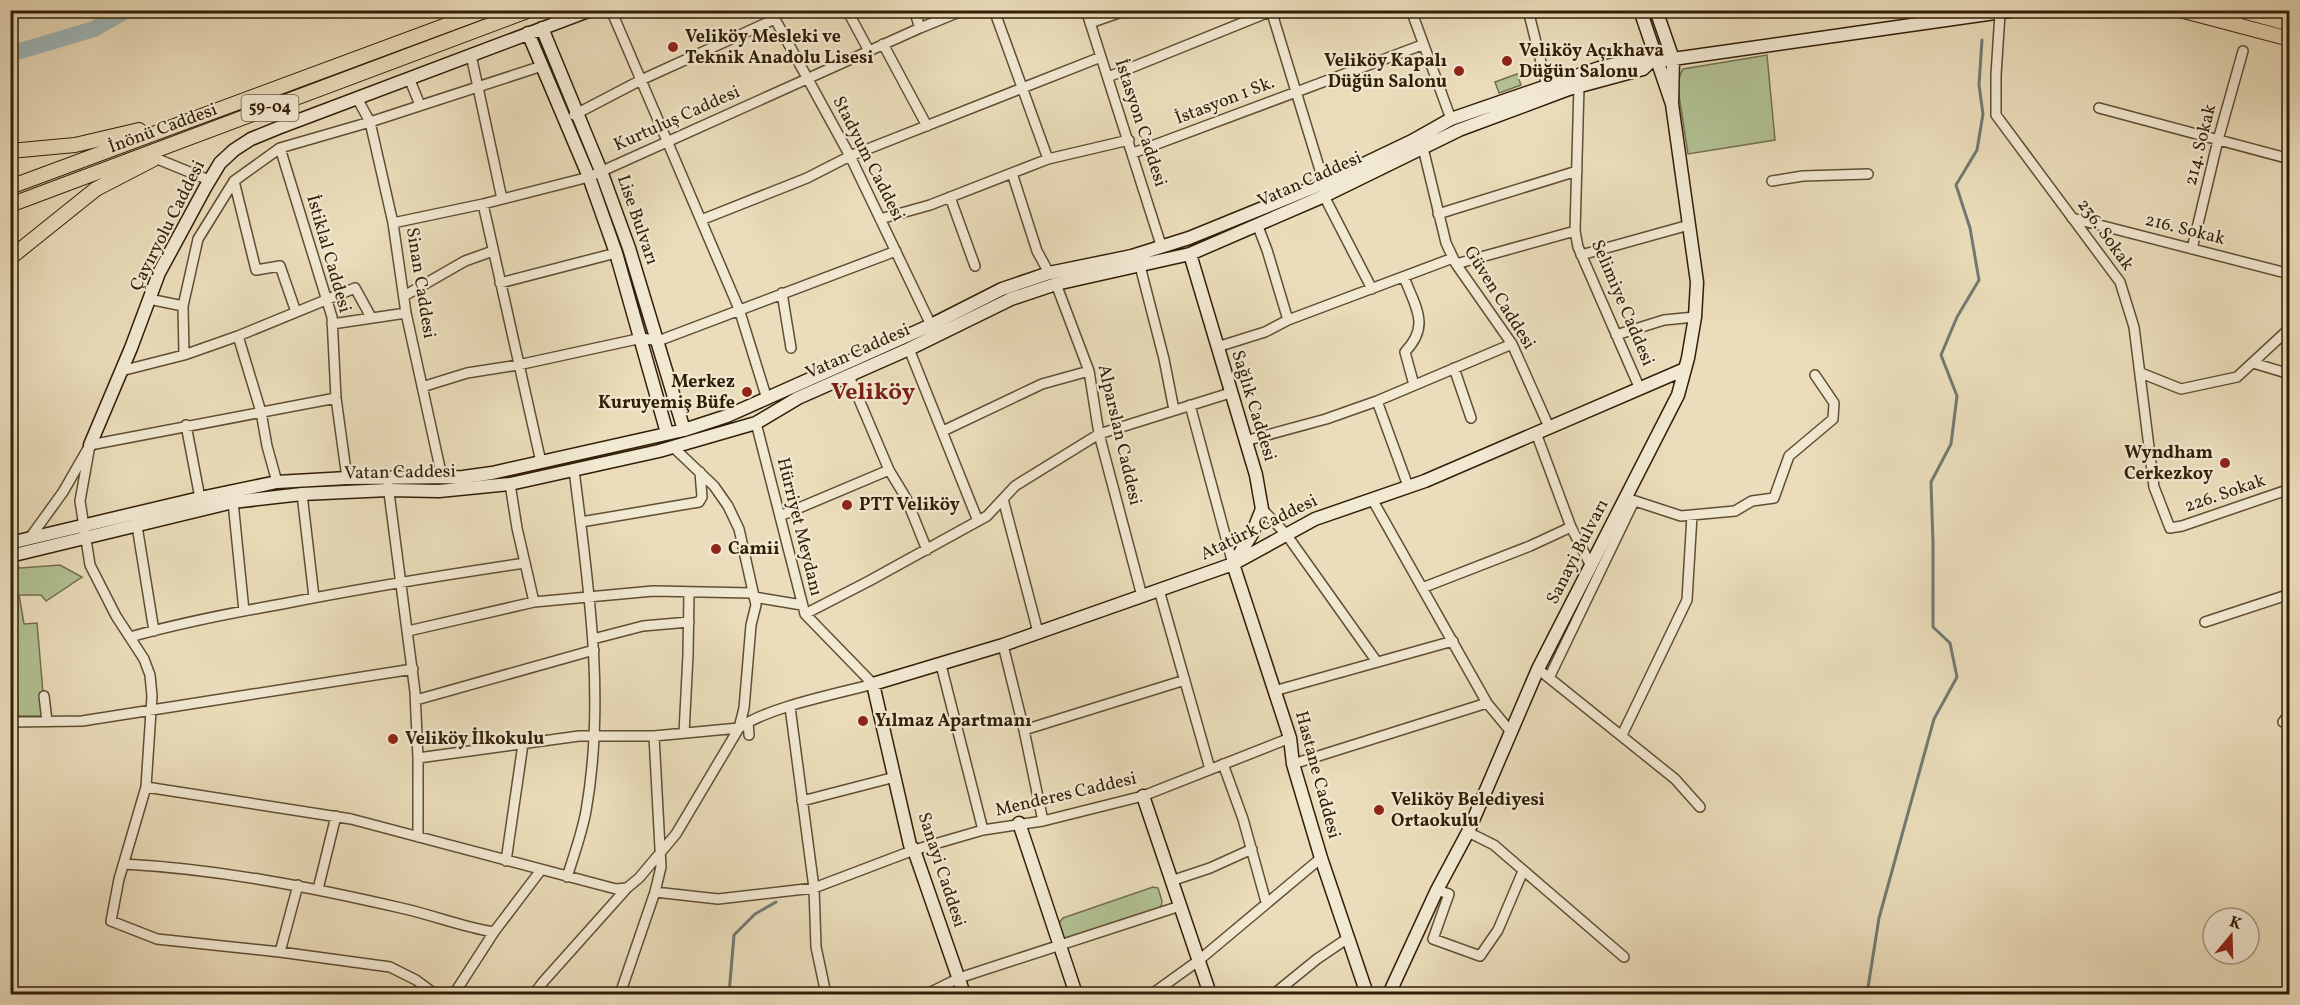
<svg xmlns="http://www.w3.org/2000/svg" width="2300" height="1005" font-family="Vollkorn,serif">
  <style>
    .green { fill: #b2c294; stroke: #72704d; stroke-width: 1.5 }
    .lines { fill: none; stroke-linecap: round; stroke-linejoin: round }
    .stream { stroke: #727a73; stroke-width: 3 }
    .river { stroke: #9eb8bc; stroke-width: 16 }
    .street-casing { stroke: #604e33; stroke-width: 12 }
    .secondary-casing { stroke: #311e06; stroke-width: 15 }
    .primary-casing { stroke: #311e06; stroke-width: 16 }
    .street { stroke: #f2e9d3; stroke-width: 9 }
    .secondary { stroke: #f2e9d3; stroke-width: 12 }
    .primary { stroke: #ebddbb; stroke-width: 14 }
    .rail-casing { stroke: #311e06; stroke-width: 5 }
    .rail { stroke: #f2e9d3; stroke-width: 3; stroke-dasharray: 9; stroke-linecap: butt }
    .poi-dot { fill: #8f2418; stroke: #f2e9d3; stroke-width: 2 }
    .labels { text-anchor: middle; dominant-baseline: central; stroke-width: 4.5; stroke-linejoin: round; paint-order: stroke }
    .shield { fill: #f2e9d3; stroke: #6b5b44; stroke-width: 1.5 }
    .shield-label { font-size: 16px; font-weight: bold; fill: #311e06 }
    .poi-label { font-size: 18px; font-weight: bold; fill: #311e06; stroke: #f2e9d3; text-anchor: start }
    .street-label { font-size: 18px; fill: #311e06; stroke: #f2e9d3 }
    .district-label { font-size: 24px; font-weight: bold; fill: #7a1f14; stroke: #f2e9d3 }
  </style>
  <rect width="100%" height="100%" fill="#ebddbb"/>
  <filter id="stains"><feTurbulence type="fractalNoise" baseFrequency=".00333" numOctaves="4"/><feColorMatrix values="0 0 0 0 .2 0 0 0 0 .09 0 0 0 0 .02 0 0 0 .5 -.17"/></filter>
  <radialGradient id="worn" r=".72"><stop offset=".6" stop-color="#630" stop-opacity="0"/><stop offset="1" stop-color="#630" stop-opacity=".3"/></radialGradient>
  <path class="green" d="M1767,55L1775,140L1688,154L1677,82L1683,69Z
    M1517,74L1521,85L1499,93L1495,82Z
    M12,561L20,568L60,565L82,577L46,601L41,595H19L24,624L37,623L45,716H11V562Z
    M1153,887L1158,888L1162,901L1161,907L1070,942L1064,939L1059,923L1063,918Z"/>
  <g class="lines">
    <path class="stream" d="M729,994L734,935L755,914L776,902
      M1867,994L1879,918L1934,719L1957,677L1950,643L1933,627V543L1931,482L1951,444L1957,396L1941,355L1957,317L1979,280L1970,228L1956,185L1977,150L1983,114L1979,85L1982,40"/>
    <path class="river" d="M10,54L94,29L127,10"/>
    <defs>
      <path id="street" d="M611,10L739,309L767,399
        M770,10L850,156L931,325
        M847,10L869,51
        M914,10L920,28
        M994,10L1048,159
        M1086,10L1161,245
        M1271,10L1324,183
        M1411,10L1451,119
        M1528,10L1547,86
        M2000,13L1996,75V115L2120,282L2134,327L2154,487L2170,528L2182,526L2290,489
        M1090,23L1127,10
        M883,44L927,126
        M471,55L502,199
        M1108,77L1274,10
        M409,78L420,105
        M1579,86L1575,231L1578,247L1640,389
        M357,98L370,122L393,223L406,313L442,477
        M2099,108L2290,159
        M574,115L641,80L775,19
        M280,148L332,317L336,398L347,478
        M1423,148L1446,243L1456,264L1512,344L1549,427
        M1133,153L1422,45
        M155,158L209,180
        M1012,173L1037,251L1049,273
        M234,181L256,270L280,266L296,312
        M1772,181L1803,176L1868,174
        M1324,196L1372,289
        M950,197L975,266
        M483,204L541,462
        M1438,214L1577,171
        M2072,218L2290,274
        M880,219L930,205L1048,159L1129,140
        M701,220L807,178L850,156L1101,57
        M393,223L483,204L589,177L920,28L964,10
        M1257,224L1267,250L1288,320
        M2192,249L2218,140L2243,51
        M1581,255L1689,225
        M1456,264L1575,231
        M1140,266L1164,359L1174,410
        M1404,277C1415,307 1431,325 1405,352L1414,385
        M500,283L616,253
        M1056,284L1089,371L1099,434L1142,596
        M782,293L791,348
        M404,296L465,261L493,251
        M149,299L183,306
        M332,324L406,313
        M1616,335L1664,320L1695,317
        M238,336L261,412L267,446L277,482
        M1217,347L1265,332L1288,320L1453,258
        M909,349L978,521
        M184,355L183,306L198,239L234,181L280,148L370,122L542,66
        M2253,363L2290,374
        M1454,368L1471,418
        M121,371L184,355L238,336L355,288L371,317
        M2141,373L2181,389L2237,377L2290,328
        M849,376L889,470L906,498L927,550
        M422,387L467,373L518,365L642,338L658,341L896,251
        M1377,401L1408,486
        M1190,405L1233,564
        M186,425L200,498
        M943,431L1042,384L1089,371
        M1536,433L1571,527L1591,566
        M1245,441L1326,419L1377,401L1512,344
        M90,445L80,501L90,565L116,616L144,659L150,675L152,696L146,787L119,879L111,921L157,939L280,952L390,967L416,980L435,994
        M510,484L517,528L534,602
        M388,485L415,692L418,758V837
        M302,494L314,597
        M1626,498L1681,516L1735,511L1752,501L1774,498L1789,456L1833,419L1834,403L1815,375
        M1003,499L1038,632
        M1372,499L1487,703L1511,732
        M233,502L244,611
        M1262,509L1286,534L1377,662
        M780,516L889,470
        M581,522L699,502L702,497L700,472
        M137,526L154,631
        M29,539L63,492L90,445L336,398
        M1422,588L1530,546L1571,527
        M1159,590L1210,769
        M754,597L802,605
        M805,614L869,581L987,516L1015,486L1099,434L1230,393
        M2205,622L2290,594
        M408,631L534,602L653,591L752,593
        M130,637C180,623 231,613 282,604C363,588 444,575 525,563
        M593,639L643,626L689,622
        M1003,645L1024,730L1043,821
        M941,665L983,830
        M1538,669L1675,779L1700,807
        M1549,678L1634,501
        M1274,691L1453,641
        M44,696L47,721
        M416,700L594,650
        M790,707L814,888L816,947L826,994
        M10,722L82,721L413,669
        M748,722L749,735
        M2283,722L2290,713
        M1024,730L1185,680
        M684,733L688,655L689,593
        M1622,735L1687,600L1692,515
        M418,758L579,736H654L739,728C768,707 837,694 873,684L805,614L756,423
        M1223,764L1243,819L1266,902
        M1293,764L1487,703
        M146,787L351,819L616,889L627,888L639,878L676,834L739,728L744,708L751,625L756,605L739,529L728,506L714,486L673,447
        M802,801L895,777
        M1468,832L1494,845L1624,957
        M506,861L523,744
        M124,864C218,869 310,887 401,908C433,915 462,927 494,932
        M567,877C574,855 582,833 586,811C606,698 588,582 574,470
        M1171,881L1210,868L1252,849
        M318,889L336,816
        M1437,890L1449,894L1433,939L1480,956L1498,930L1523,871
        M655,892L718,899L814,888L914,850L983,830L1043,821L1143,796L1290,738
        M280,952L298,885
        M454,994L494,932L541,870
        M534,994L543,982L627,888
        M620,994L655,892L661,867L654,736
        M927,994L959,978L1180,906
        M1152,994L1198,961L1321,858
        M1274,994L1317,959L1348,938"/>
      <path id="secondary" d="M1640,10L1672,104L1673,59L1656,10
        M542,28L601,171L629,248L684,430
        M528,33L589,177L616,253L667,433
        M1190,254L1256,475L1262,509L1252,534L1233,564L1290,738L1293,764L1321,858L1367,994
        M90,445L131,348L159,273L205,188L220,163L234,150L251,139L278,128L591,10
        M10,543L200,498L277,482L347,478L463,477L492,473L684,430L727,416L931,325L1002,289L1049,273L1132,256L1189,238L1324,183L1412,141L1451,119L1599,68L1640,58L1650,62L1673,59L2016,10
        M10,556L233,502L302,494L388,490L439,491L510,484L659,451L756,423L798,398L909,349L1011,299L1056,284L1190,254L1324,196L1459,130L1569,89L1643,69L1650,62
        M1143,796L1210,994
        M1019,823L1076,994
        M964,994L914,850L910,845L873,684L1003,645L1233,564L1315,519L1425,481L1685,369
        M1389,994L1437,890L1468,832L1538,669L1678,395L1688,358L1695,317L1697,282L1672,104"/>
      <path id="primary" d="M2180,10L2290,39
        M2239,10L2290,24
        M10,151L75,145L139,130
        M10,187L487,10
        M10,205L530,10
        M10,258L96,189L154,159"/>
    </defs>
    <use href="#street" class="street-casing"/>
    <use href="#secondary" class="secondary-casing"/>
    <use href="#primary" class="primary-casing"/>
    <use href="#street" class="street"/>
    <use href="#secondary" class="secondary"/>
    <use href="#primary" class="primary"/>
    <defs>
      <path id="rail" d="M10,15L29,10"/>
    </defs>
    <use href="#rail" class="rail-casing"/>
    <use href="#rail" class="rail"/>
  </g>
  <g class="poi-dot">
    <circle cx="673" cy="47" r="6"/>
    <circle cx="1507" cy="61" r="6"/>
    <circle cx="1459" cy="71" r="6"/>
    <circle cx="747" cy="392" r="6"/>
    <circle cx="2225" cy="463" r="6"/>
    <circle cx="847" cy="505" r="6"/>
    <circle cx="716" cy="549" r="6"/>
    <circle cx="863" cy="721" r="6"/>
    <circle cx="393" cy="739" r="6"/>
    <circle cx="1379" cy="810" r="6"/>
  </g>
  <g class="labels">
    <rect class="shield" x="241.5" y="95" width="57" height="26" rx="4.5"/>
    <g class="shield-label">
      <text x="270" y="108">59-04</text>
    </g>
    <g class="poi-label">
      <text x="685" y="37">Veliköy Mesleki ve<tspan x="685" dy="21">Teknik Anadolu Lisesi</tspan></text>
      <text x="1519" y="51">Veliköy Açıkhava<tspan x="1519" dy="21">Düğün Salonu</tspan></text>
      <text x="1447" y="61" text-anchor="end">Veliköy Kapalı<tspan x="1447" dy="21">Düğün Salonu</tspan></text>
      <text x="735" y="382" text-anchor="end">Merkez<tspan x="735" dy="21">Kuruyemiş Büfe</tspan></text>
      <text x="2213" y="453" text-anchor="end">Wyndham<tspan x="2213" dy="21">Cerkezkoy</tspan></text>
      <text x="859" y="505">PTT Veliköy</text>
      <text x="728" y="549">Camii</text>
      <text x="875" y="721">Yılmaz Apartmanı</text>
      <text x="405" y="739">Veliköy İlkokulu</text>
      <text x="1391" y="800">Veliköy Belediyesi<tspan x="1391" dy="21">Ortaokulu</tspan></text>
    </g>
    <g class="street-label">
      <text transform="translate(1225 101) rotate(-21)">İstasyon 1 Sk.</text>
      <text transform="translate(677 119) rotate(-24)">Kurtuluş Caddesi</text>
      <text transform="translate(1140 123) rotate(72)">İstasyon Caddesi</text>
      <text transform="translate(163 129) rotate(-20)">İnönü Caddesi</text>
      <text transform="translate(2201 145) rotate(-76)">214. Sokak</text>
      <text transform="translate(868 159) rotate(63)">Stadyum Caddesi</text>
      <text transform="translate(1310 180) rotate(-24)">Vatan Caddesi</text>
      <text transform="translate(637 220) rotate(71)">Lise Bulvarı</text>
      <text transform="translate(168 226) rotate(-63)">Çayıryolu Caddesi</text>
      <text transform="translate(2185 230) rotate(14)">216. Sokak</text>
      <text transform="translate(2105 235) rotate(54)">236. Sokak</text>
      <text transform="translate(328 254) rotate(74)">İstiklal Caddesi</text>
      <text transform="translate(420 283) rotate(81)">Sinan Caddesi</text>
      <text transform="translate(1499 298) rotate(58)">Güven Caddesi</text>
      <text transform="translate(1622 303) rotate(67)">Selimiye Caddesi</text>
      <text transform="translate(858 352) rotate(-24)">Vatan Caddesi</text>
      <text transform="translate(1253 406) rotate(73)">Sağlık Caddesi</text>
      <text transform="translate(1119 435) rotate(77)">Alparslan Caddesi</text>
      <text transform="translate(400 473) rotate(-1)">Vatan Caddesi</text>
      <text transform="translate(2225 494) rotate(-19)">226. Sokak</text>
      <text transform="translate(799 527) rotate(76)">Hürriyet Meydanı</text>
      <text transform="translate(1259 528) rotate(-26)">Atatürk Caddesi</text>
      <text transform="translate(1578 552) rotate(-63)">Sanayi Bulvarı</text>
      <text transform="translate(1317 775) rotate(75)">Hastane Caddesi</text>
      <text transform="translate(1066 795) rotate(-13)">Menderes Caddesi</text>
      <text transform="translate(941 870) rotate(72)">Sanayi Caddesi</text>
    </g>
    <g class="district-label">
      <text x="873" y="393">Veliköy</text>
    </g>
  </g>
  <rect width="2300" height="1005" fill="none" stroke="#ebddbb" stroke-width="36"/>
  <rect x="12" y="12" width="2276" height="981" fill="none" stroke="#311e06" stroke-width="3"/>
  <rect x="18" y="18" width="2264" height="969" fill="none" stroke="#311e06" stroke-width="1.5"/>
  <g transform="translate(2231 936) rotate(19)"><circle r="28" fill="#f2e9d3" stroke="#a59881" stroke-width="1.5"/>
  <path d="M0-4.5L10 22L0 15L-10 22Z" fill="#8f2418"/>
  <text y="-9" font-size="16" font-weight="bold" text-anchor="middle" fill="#311e06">K</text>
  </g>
  <rect width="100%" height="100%" filter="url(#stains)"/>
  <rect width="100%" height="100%" fill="url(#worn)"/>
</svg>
